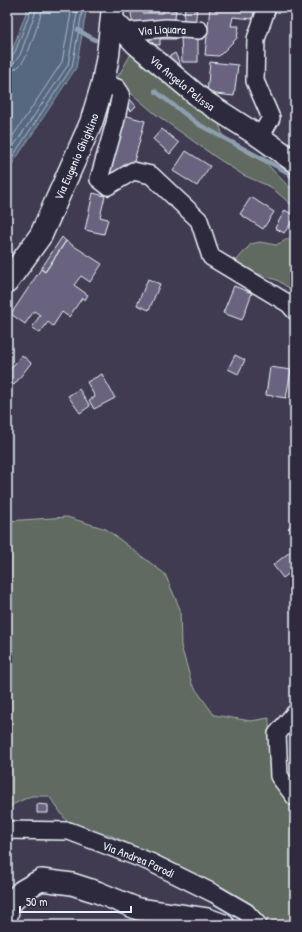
<svg xmlns="http://www.w3.org/2000/svg" width="302" height="932" font-family="'Patrick Hand',sans-serif">
  <style>
    .green { fill: #616b60; stroke: #a4aeac }
    .water { fill: #546780; stroke: #8f9eb0 }
    .lines { fill: none; stroke-linecap: round; stroke-linejoin: round }
    .shore { stroke: #adbac8; stroke-width: 1 }
    .stream { stroke: #8f9eb0; stroke-width: 4.5 }
    .building { fill: #6a647f; stroke: #e8f1f8 }
    .minor-casing { stroke: #e8f1f8; stroke-width: 20 }
    .tertiary-casing { stroke: #e8f1f8; stroke-width: 24 }
    .secondary-casing { stroke: #e8f1f8; stroke-width: 25 }
    .minor { stroke: #2f2a3d; stroke-width: 17 }
    .tertiary { stroke: #2f2a3d; stroke-width: 21 }
    .secondary { stroke: #2f2a3d; stroke-width: 22 }
    .labels { text-anchor: middle; dominant-baseline: central; stroke-width: 3; stroke-linejoin: round; paint-order: stroke }
    .street-label { font-size: 12px; fill: #e8f1f8; stroke: #2f2a3d }
  </style>
  <rect width="100%" height="100%" fill="#413b51"/>
  <filter id="ink" filterUnits="userSpaceOnUse"><feTurbulence type="fractalNoise" baseFrequency=".025" numOctaves="2"/><feDisplacementMap in="SourceGraphic" scale="8" xChannelSelector="R" yChannelSelector="G"/><feConvolveMatrix kernelMatrix="1 2 1 2 8 2 1 2 1" color-interpolation-filters="sRGB"/></filter>
  <g filter="url(#ink)">
    <path class="green" d="M131,54L218,121L223,136L235,146L267,164L289,187L295,188V208L271,187L243,175L214,156L154,113L116,80Z
      M295,229V292L277,280L240,268L235,262L251,244L260,242L276,245L290,238Z
      M67,517L106,529L165,574L180,609L181,646L192,684L214,715L251,721L269,718V750L277,787L288,802L295,810V925H270L251,908L167,866L125,842L108,834H89L68,823L49,796H31L14,804L7,810V521Z"/>
    <path class="water" d="M28,7H87L76,68L7,172V58L12,51Z"/>
    <g class="lines">
      <path class="shore" d="M7,60L11,58L15,52L31,10V7
        M7,65L11,64L14,63L20,55L36,11V7
        M7,71C11,70 15,70 19,66C28,59 37,26 41,14L42,7
        M7,145L62,62L72,7
        M7,156L68,65L78,7
        M7,165L72,67L83,7"/>
      <path class="stream" d="M78,30L95,40
        M155,91L198,124L287,172L295,180"/>
    </g>
    <path class="building" d="M130,7H142L143,13H163V9L176,10L174,26H133Z
      M185,7H197L195,27L183,26Z
      M210,7H254L253,19L233,17L231,26H239L237,38L219,56L205,55Z
      M144,31H178V39H160V45L143,44Z
      M181,34H198V62H182Z
      M175,53L182,68L177,73L163,60Z
      M210,62L238,65L234,96L207,93Z
      M128,97L136,106L131,111L123,102Z
      M124,115L145,121L133,165L125,163L121,177L108,174Z
      M162,129L179,143L170,154L153,139Z
      M186,151L210,166L197,186L173,171Z
      M93,193L105,196L100,217L108,219L104,234L85,230Z
      M251,197L274,212L263,229L240,214Z
      M285,210L295,216V218L284,233L275,228Z
      M62,237L66,241L45,272L41,269Z
      M66,241L102,264L90,282L81,276L74,285L88,295L85,300L82,298L69,317L62,312L53,326L48,322L40,333L32,328L40,315L34,311L25,324L11,314L41,269L45,272Z
      M148,279L160,284L149,310L137,305Z
      M234,286L252,293L242,320L223,313Z
      M22,355L31,363L14,385L7,379V373Z
      M235,355L245,360L238,374L228,369Z
      M270,367L291,370L286,398L266,395Z
      M102,374L115,398L94,409L89,400L95,397L87,382Z
      M79,389L90,406L80,413L68,396Z
      M295,521V535L288,528Z
      M295,548V569L283,578L273,565Z
      M37,804L48,805V813H37Z"/>
    <g class="lines">
      <defs>
        <g id="minor">
          <path id="s1" d="M124,32L166,28L199,30"/>
          <path d="M103,83L117,88L121,94L115,123L99,179L108,186L133,171L151,175L199,220L211,257L289,304L295,311"/>
          <path d="M260,137L271,118L255,81L256,39L267,7"/>
          <path d="M295,713L277,734L279,776L295,797"/>
          <path id="s2" d="M7,830L69,831L150,862L215,894L246,912L258,925"/>
        </g>
        <g id="tertiary">
          <path id="s3" d="M112,19L136,44L204,101L260,137L295,162"/>
          <path d="M7,916L9,905L22,891L41,880L72,884L97,892L138,909L207,919L224,925"/>
        </g>
        <g id="secondary">
          <path id="s4" d="M7,282L41,235L91,123L103,83L108,55L113,7"/>
        </g>
      </defs>
      <use href="#minor" class="minor-casing"/>
      <use href="#tertiary" class="tertiary-casing"/>
      <use href="#secondary" class="secondary-casing"/>
      <use href="#minor" class="minor"/>
      <use href="#tertiary" class="tertiary"/>
      <use href="#secondary" class="secondary"/>
    </g>
  </g>
  <g class="labels">
    <g class="street-label">
      <text stroke="none"><textPath href="#s1" startOffset="38">Via Liquara</textPath></text>
      <text stroke="none"><textPath href="#s3" startOffset="95">Via Angelo Pelissa</textPath></text>
      <text stroke="none"><textPath href="#s4" startOffset="144">Via Eugenio Ghighlino</textPath></text>
      <text stroke="none"><textPath href="#s2" startOffset="137">Via Andrea Parodi</textPath></text>
    </g>
  </g>
  <rect width="302" height="932" fill="none" stroke="#2f2a3d" stroke-width="24"/>
  <rect x="12" y="12" width="278" height="908" fill="none" stroke="#e8f1f8" stroke-width="1.5" filter="url(#ink)"/>
  <path d="M20 906v6h111v-6" fill="none" stroke="#e8f1f8" stroke-width="2"/>
  <text x="26" y="906" font-size="12" fill="#e8f1f8" stroke="#2f2a3d" stroke-width="3" paint-order="stroke">50 m</text>
</svg>
